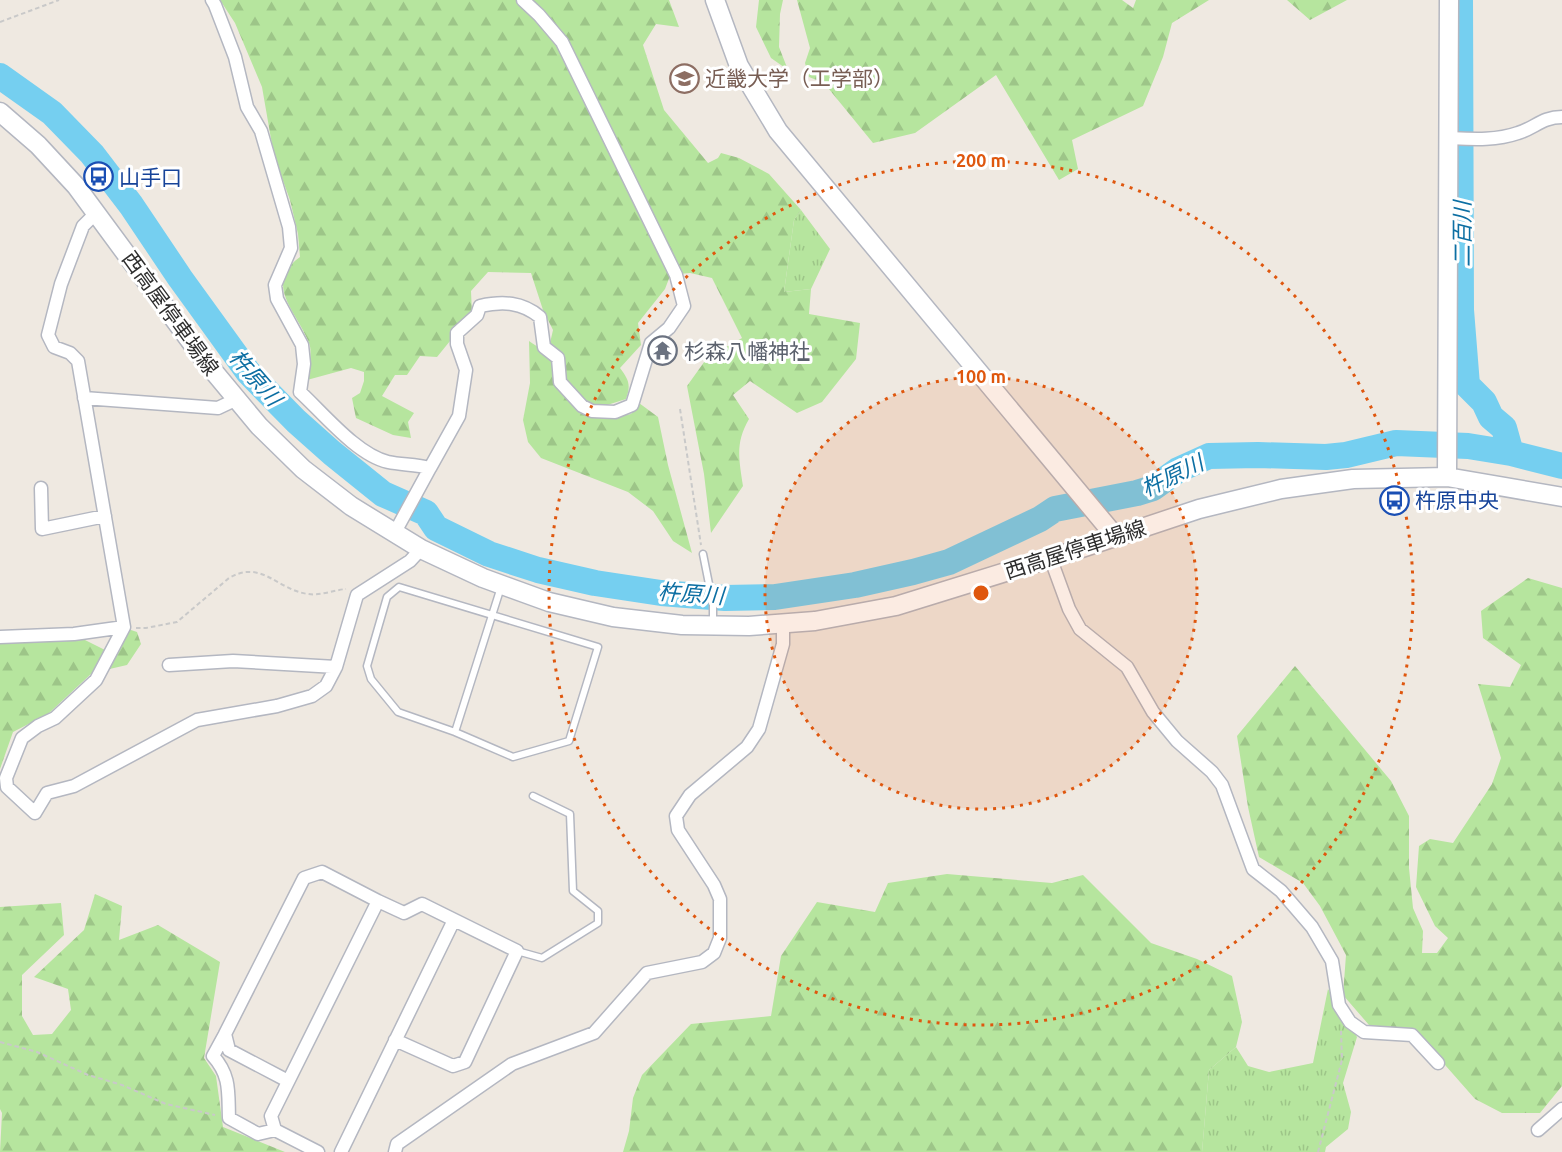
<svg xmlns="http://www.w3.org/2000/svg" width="1562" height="1152" font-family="Ubuntu,'Noto Sans JP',sans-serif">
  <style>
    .grass { fill: url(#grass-tufts) }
    .forest { fill: url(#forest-firs) }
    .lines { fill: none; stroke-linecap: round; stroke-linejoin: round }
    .river { stroke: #75cff0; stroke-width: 26 }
    .lane-casing { stroke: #b4b7c1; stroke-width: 9 }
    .street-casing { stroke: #b4b7c1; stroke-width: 15 }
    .secondary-casing { stroke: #b4b7c1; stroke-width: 21 }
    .path { stroke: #c9c9c9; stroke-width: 2; stroke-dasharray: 4.5 3; stroke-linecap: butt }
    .lane { stroke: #fff; stroke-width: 6 }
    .street { stroke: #fff; stroke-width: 12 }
    .secondary { stroke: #fff; stroke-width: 18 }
    .ring { fill: none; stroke: #df570e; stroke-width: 3; stroke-dasharray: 3 6 }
    .labels { text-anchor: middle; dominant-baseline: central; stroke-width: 6; stroke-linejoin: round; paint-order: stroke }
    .education-label { font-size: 21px; fill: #785e54; stroke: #fff; text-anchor: start }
    .transit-label { font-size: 21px; fill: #164399; stroke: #fff; text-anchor: start }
    .street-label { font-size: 21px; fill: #2e2e2e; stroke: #fff }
    .worship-label { font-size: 21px; fill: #5b616d; stroke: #fff; text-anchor: start }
    .water-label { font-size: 22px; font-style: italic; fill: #0d6fa3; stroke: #fff }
    .centre { fill: #df570e; stroke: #fff; stroke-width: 3 }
    .ring-label { font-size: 18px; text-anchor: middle; font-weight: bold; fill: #df570e; stroke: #fff; stroke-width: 6; stroke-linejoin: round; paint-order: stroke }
  </style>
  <defs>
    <pattern id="grass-tufts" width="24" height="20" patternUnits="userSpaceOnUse" patternTransform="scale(1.5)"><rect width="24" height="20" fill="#b6e59e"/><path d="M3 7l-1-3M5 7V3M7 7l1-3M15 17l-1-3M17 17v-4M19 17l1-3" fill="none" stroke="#9dc588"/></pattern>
    <pattern id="forest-firs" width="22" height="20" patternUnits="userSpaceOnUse" patternTransform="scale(1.5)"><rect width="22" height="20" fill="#b6e59e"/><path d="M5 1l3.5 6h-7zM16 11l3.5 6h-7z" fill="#9dc588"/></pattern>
  </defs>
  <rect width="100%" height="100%" fill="#efe9e1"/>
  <path class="grass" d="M801,210L830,249L811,289L784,292L794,220Z
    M1328,989L1357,1037L1343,1083L1351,1112L1348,1129L1326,1147L1325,1152H1202L1209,1070L1236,1047L1248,1066L1269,1072L1313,1063Z"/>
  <path class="forest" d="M220,0H516L536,19L558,45L670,276L665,289L638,323L641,345L620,368C629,380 631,385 626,399L601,407L580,399L563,380L560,354L550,343L553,330L543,310L531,273L488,272L471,291L472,314L437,357L420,356L407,375H395L382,396L414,413L408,422L411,438L393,435L356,418L352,398L360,393L364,381V372L351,368L307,380C308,369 313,352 309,343C298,313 262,284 300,257L298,234L290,200L274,156L262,87L235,23Z
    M528,0H669L679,27L656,24L643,45L664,110L708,163L718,158L721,153L739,158L769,174L801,210L794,220L784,292L811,289L809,314L860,323L856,359L822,402L797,413L750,381L733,395L749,419C735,443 739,459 743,486L711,533L704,474L687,386L707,358L742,338L712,278L690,273L679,274L565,40Z
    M759,0H783L780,14L779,47L788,70L771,58L756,27Z
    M790,0H1122L1133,8L1136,0H1209L1172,23L1163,57L1143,106L1072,140L1078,169L1059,180L996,75L915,133L873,143L824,83L809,77L805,63L810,48L797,0Z
    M1287,0H1347L1310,20Z
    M529,341C537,347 550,353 556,361C582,401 566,427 631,414L639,403L658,417L668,465L692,553L673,541L653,511L628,492L541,458L528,442L523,420L530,383Z
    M1528,578L1562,588V1086L1540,1113H1502L1475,1099L1416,1032L1369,1025L1343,995L1346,955L1320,906L1303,883L1259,857L1248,807L1237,736L1295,666L1391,781L1409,816V868L1413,908L1423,931L1422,953H1437L1448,938L1435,926L1416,887L1419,846L1430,839L1453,843L1492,784L1501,758L1478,684L1510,687L1521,665L1483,638L1481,611Z
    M125,628L137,632L141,644L127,665L92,673L48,714L13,732L0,769V641L83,639L113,654Z
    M947,874L1052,883L1083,875L1151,943L1197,959L1232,976L1242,1022L1236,1047L1209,1070L1202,1152H623L629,1131L633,1098L642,1075L691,1024L771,1016L781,956L817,902L875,912L888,883Z
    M95,894L122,906L119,940L158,925L220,962L204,1058L216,1076L223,1127L285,1152H0L2,1113L0,1109V907L61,903L64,935L22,975V1016L33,1035L52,1034L71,1010L68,989L34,977L84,930Z"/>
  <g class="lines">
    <path class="river" d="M1460,0L1461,310L1467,385L1484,402L1491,417L1504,428L1511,453
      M0,76L52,113L92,154L131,205L180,278L248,372L296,421L332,453L383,494L426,513L436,528L489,554L538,570L595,583L661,593L725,598L775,597L855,585L913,572L949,562L1040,519L1055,509L1137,493L1153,488L1178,470L1209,456L1258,455L1326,457L1346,455L1396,443L1468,446L1511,453L1562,466"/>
    <defs>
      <path id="lane" d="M703,554L713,604V624
        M399,587L598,647L569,741L513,757L455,732L398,712L371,679L367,666L387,597Z
        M455,732L501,587
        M517,951L542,958L598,923V911L573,891L570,814L533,796"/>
      <path id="street" d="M212,0L215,5L235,57L247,107L261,131L289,227L291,248L275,285L277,299L302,345L304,364L300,392C323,413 357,455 388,462C402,465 416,464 430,468L394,534
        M1447,138C1471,139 1495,141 1518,133C1535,128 1542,117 1562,117
        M97,212L83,226L61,284L48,335L54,347L70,353L78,361L124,627L96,680L55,718L38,726L22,738L6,778L7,787L35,813L47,793L74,786L197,720L277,706L312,696L326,686L336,667L357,595L410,561L421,549
        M84,398L218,408L237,399
        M430,468L459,416L466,370L457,344V333L477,315L480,306C503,301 522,302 540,317L544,347L558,358L560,382L582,406L592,411L615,412L632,405L651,343L669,328L684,306L676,275L562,42L539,15L523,0
        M41,488L42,529L105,516
        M1050,557L1069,609L1080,629L1127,667L1153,712L1177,741L1212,772L1222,785L1253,869L1281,891L1312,927L1332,961L1339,1005L1350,1022L1364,1032L1412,1035L1438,1063
        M0,637L74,634L124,627
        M169,665L233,661L336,667
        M225,1034L213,1056C231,1076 228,1093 229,1118L258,1134L275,1130
        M288,1081L229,1050L225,1034L304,878L322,872L378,901L404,913L422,904L517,951L465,1062L453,1066L395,1040
        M1538,1130L1562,1109
        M318,1152L275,1130L271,1116L378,901
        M341,1152L454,920
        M395,1152L397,1144L512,1064L594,1033L647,973L702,962L714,953L720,938V899L714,885L678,830L676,816L690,795L747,747L759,729L783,644V623"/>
      <path id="secondary" d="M715,0L739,66L778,131L1115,536
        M0,112L38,145L76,186L205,361L259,426L303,469L351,506L421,549L483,578L549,602L613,617L682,625L749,626L815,621L896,606L1070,552L1199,509L1281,489L1353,479L1447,477L1562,497
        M1447,477L1449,0"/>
    </defs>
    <use href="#lane" class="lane-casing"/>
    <use href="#street" class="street-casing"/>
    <use href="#secondary" class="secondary-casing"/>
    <path class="path" d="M0,22L59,0
      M680,409L701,545
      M136,628H146L177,622L229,578C262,559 277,590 308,594C320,596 334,590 346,589
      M0,1042L37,1052L88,1075L122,1085L166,1104L215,1115
      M1318,1152L1342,1060L1341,1031"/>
    <use href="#lane" class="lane"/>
    <use href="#street" class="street"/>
    <use href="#secondary" class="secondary"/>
  </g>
  <circle cx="981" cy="593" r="216" fill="#df570e" fill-opacity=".12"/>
  <g class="ring">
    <circle cx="981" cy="593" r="216"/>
    <circle cx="981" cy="593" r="432"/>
  </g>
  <defs>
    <symbol id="university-ring" viewBox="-11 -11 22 22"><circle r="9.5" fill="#fff" stroke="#8d6e63" stroke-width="1.5"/><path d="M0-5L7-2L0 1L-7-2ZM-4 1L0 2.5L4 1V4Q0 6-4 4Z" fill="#8d6e63"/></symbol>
    <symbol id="bus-ring" viewBox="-11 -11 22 22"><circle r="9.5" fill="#fff" stroke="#1a4fb4" stroke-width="1.5"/><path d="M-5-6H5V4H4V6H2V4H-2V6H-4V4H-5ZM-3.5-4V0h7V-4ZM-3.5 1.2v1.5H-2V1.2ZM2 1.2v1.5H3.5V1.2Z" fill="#1a4fb4"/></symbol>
    <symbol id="temple-ring" viewBox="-11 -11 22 22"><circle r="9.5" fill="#fff" stroke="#6b7280" stroke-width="1.5"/><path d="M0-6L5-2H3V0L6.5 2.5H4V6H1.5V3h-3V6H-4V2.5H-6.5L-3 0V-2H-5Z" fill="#6b7280"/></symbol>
  </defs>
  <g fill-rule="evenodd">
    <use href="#university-ring" x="668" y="62" width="33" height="33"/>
    <use href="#bus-ring" x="82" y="160" width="33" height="33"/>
    <use href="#temple-ring" x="646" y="334" width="33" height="33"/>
    <use href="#bus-ring" x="1378" y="484" width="33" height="33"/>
  </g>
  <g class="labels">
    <g class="education-label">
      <text x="705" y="78">近畿大学（工学部）</text>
    </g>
    <g class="transit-label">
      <text x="119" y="177">山手口</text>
      <text x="1415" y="500">杵原中央</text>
    </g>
    <g class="street-label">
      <text transform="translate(171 313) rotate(54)">西高屋停車場線</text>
      <text transform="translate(1075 549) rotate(-18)">西高屋停車場線</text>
    </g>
    <g class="worship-label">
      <text x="684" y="351">杉森八幡神社</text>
    </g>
    <g class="water-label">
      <text transform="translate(1461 234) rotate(-90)">二百川</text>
      <text transform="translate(256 377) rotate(49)">杵原川</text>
      <text transform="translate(1172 475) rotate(-26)">杵原川</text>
      <text transform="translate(691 593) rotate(4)">杵原川</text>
    </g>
  </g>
  <circle cx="981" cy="593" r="9" class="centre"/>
  <g class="ring-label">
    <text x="981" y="167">200 m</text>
    <text x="981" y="383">100 m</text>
  </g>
</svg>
